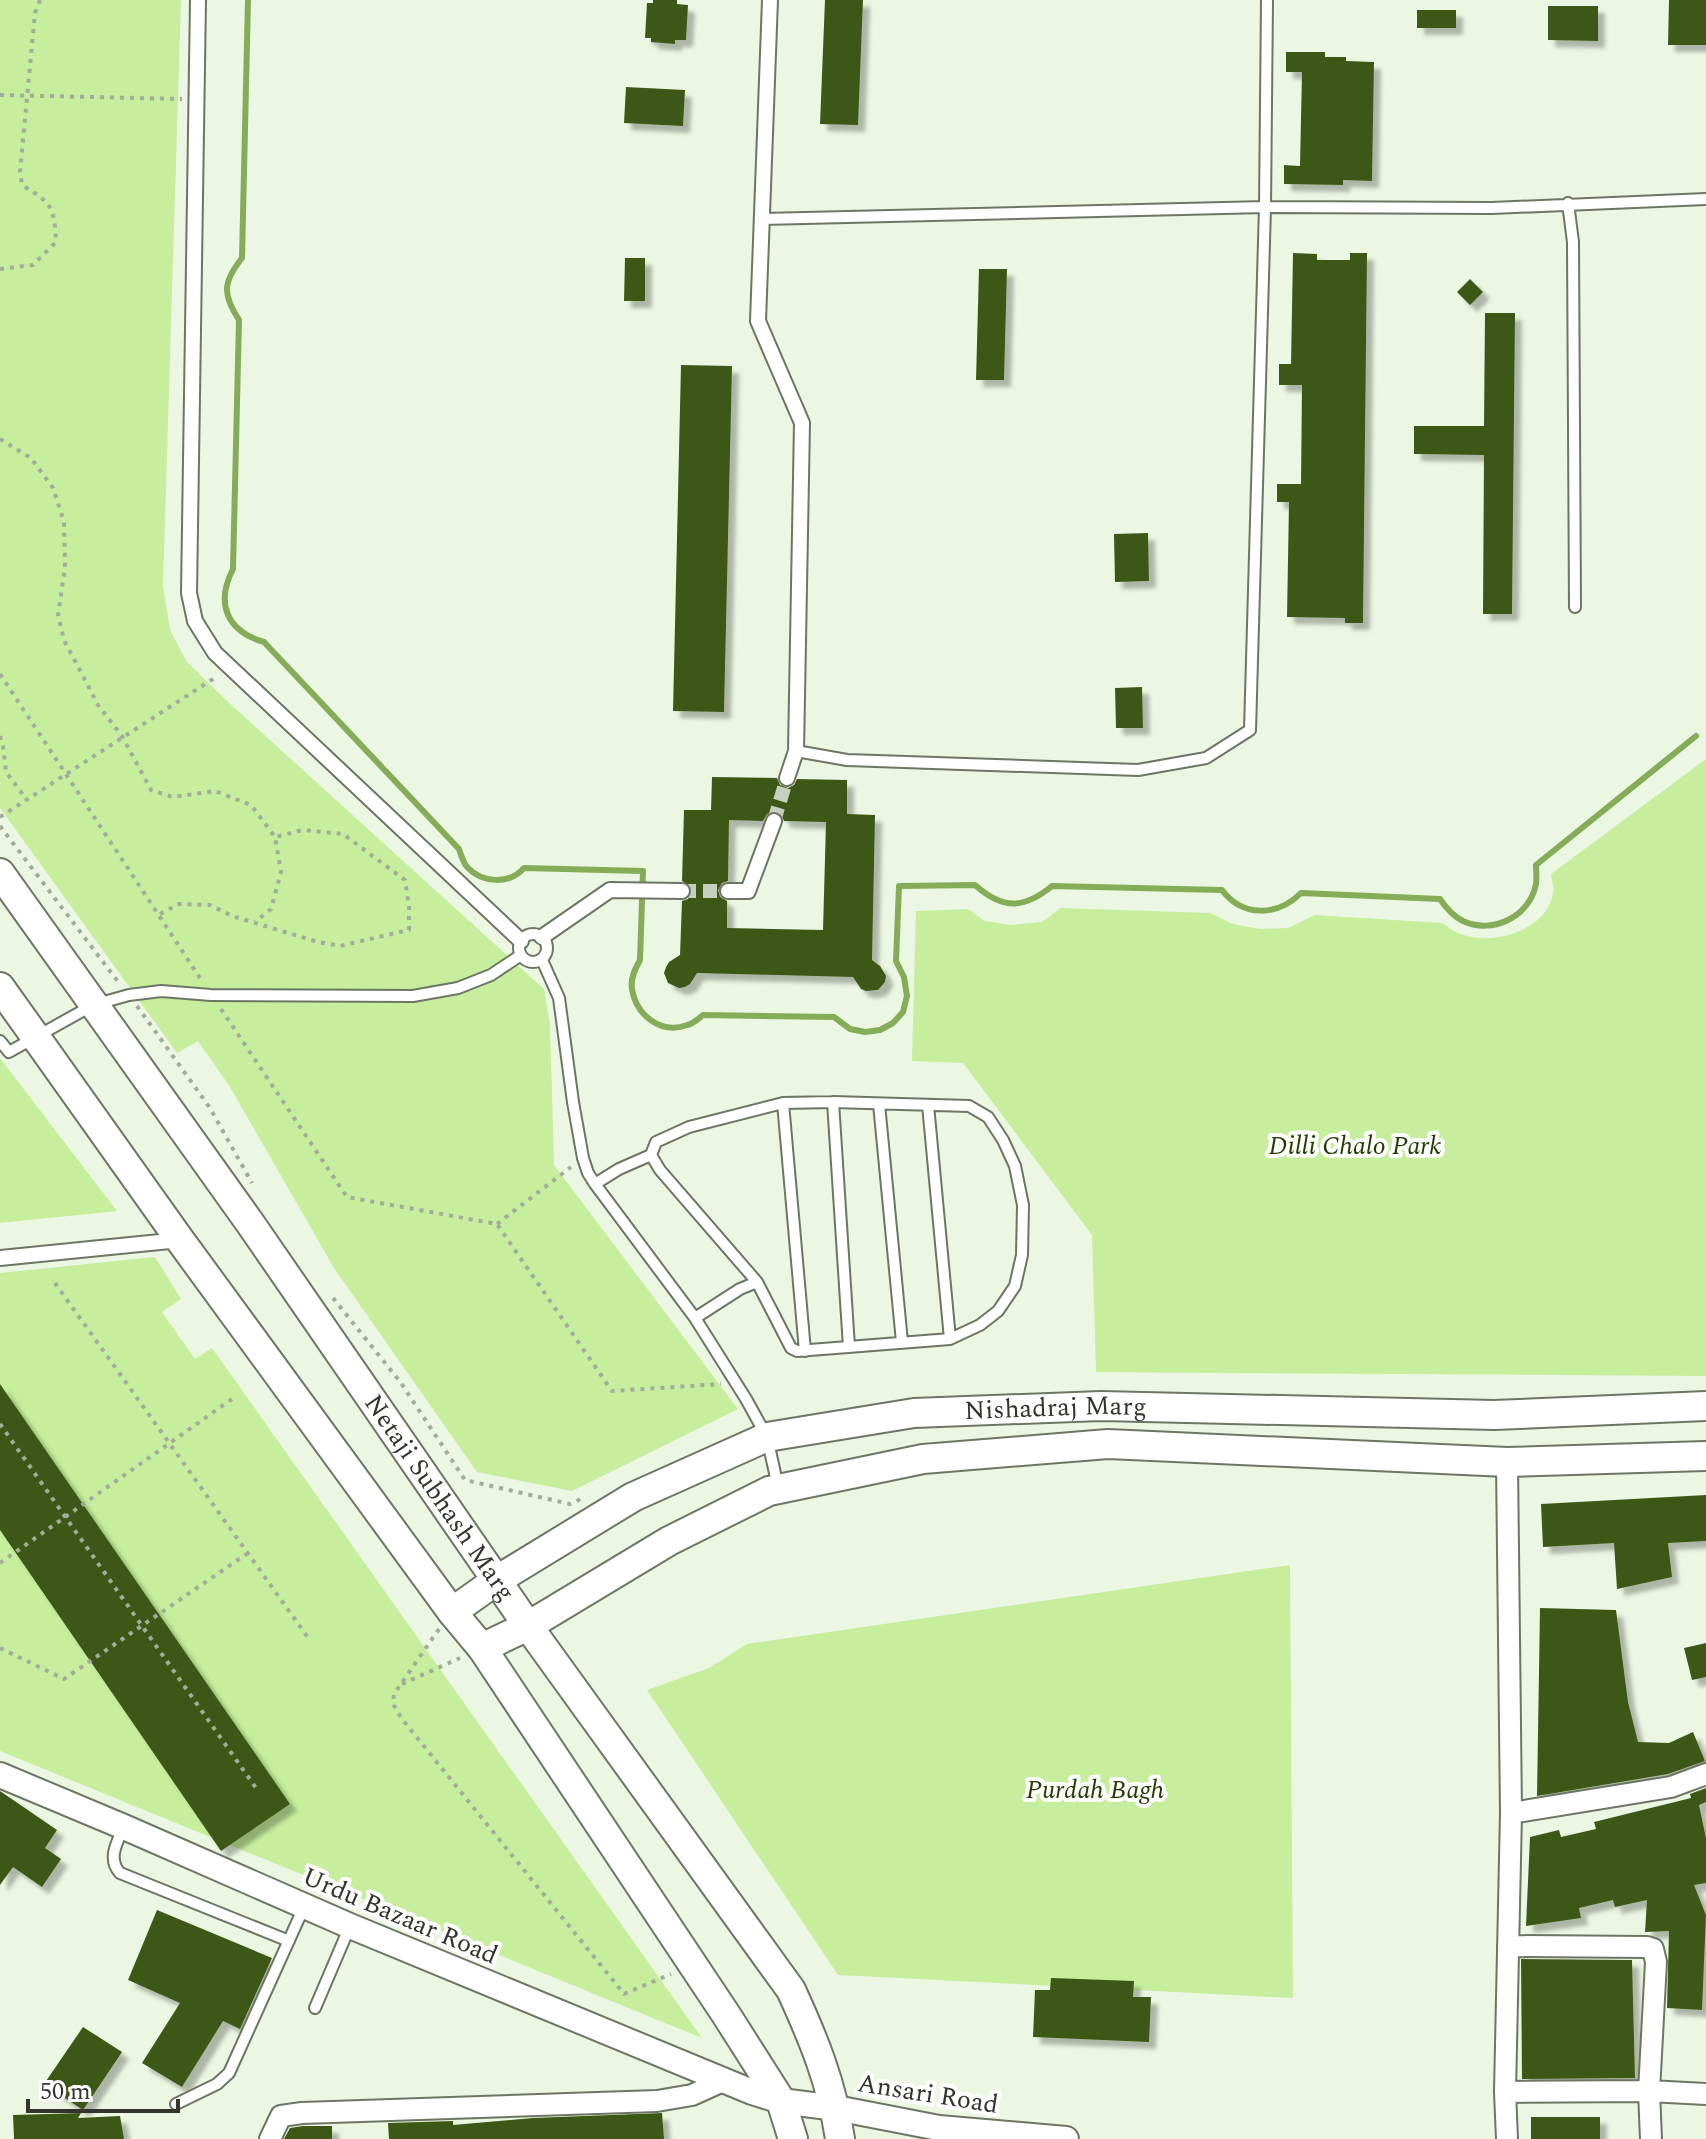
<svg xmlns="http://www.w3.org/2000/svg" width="1706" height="2139" font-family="Spectral,serif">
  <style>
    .green { fill: #c6ee9d }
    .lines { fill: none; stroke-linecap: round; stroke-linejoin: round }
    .stream { stroke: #85ac57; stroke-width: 6 }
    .building { fill: #3d5917; fill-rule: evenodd; filter: url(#shadow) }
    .pedestrian-tunnel { stroke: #c7d0bf; stroke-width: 14; stroke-dasharray: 14 7; stroke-linecap: butt }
    .service-casing { stroke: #6d7664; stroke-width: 14 }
    .pedestrian-casing { stroke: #6d7664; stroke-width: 18 }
    .minor-casing { stroke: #6d7664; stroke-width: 24 }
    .tertiary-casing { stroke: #6d7664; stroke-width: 28 }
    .secondary-casing { stroke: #6d7664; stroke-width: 32 }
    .path { stroke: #a3ac9c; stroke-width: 4; stroke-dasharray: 4 6; stroke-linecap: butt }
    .service { stroke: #fff; stroke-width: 10 }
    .pedestrian { stroke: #fff; stroke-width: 14 }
    .minor { stroke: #fff; stroke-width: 20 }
    .tertiary { stroke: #fff; stroke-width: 24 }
    .secondary { stroke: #fff; stroke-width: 28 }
    .labels { text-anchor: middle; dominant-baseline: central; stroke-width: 8; stroke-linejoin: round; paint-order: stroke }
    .park-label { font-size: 26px; font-style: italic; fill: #253e00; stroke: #fff }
    .street-label { font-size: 26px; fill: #31352d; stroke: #fff }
  </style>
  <defs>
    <filter id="shadow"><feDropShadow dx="7" dy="7" stdDeviation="2" flood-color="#0004"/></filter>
  </defs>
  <rect width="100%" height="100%" fill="#ecf7e3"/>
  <path class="green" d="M0,0H181L163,585L170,630L187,662L226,700L544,989L550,1025L554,1165L738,1409L572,1491L477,1472L334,1268L230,1087L198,1041L177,1053L0,808Z
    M1706,759V1376L1096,1372L1092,1235L963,1063L912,1061L916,911L968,909L985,921L1011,925L1042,922L1061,908L1210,913L1233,924L1260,929L1288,928L1315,915L1442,923C1447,926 1453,931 1458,933C1490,947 1547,932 1553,893C1554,887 1552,880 1551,874Z
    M0,1058L117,1211L0,1223Z
    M155,1257L181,1299L162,1312L195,1359L212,1348L702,2038L0,1751V1273Z
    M1290,1565L1293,1998L838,1975L647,1690L709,1668L747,1644Z"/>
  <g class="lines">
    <path class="stream" d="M248,0L242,258C223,282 222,294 239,320L233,569C215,604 227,631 264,642L459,849C461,855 463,862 467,867C482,883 509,885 524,868L643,871L640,960C635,969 630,979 632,989C636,1015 661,1035 687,1025C693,1024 698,1019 703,1015L834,1017L850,1029L865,1032L880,1030L893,1023L903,1012L907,996L904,977L896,961L899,886L975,885C1003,910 1024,909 1052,886L1222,890C1243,918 1278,916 1301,893L1440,899C1446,908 1453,916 1463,921C1493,935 1530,916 1536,884C1537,878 1536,871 1536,865L1696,736"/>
  </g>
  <path class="building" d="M653,0H677V4L688,5L686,40H675V44L651,42V38H645L647,3H653Z
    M825,0H863L858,125L820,124Z
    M1669,0H1706V45H1668Z
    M1548,6H1598V41L1548,40Z
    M1417,10H1456V28H1417Z
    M1286,52H1325V57H1346V61L1374,62L1372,181L1343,180V185L1284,184V165L1300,166L1302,72H1286Z
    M626,87L685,90L683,126L624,123Z
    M1293,253L1317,254V260H1350V253H1367L1363,623H1345V618L1287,617L1289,502H1277V484H1301L1302,385H1279V364H1291Z
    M625,258H645V301H624Z
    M979,269H1007L1004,380H976Z
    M1470,279L1483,292L1470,305L1457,292Z
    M1485,313H1515L1512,614H1483L1484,455L1414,454V426H1484Z
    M681,365L732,366L724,712L673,711Z
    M1148,533L1149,581L1115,582L1114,534Z
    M1142,687L1143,728H1116L1115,688Z
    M712,777L777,778L780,785L788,788L794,785L797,779L847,780V814L875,815L872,960L880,966L886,976L885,982L878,990L866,991L861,989L853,977L697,973L690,984L685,987L679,988L668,983L664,973L666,967L669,962L680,955L682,901L688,899L692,892L690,886L682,881L684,810H711ZM773,811L781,814L784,821L826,822L823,930L727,928V901L720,897L718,890L722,883L728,881L729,820L763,821L767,814Z
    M0,1384L290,1804L221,1851L0,1530Z
    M1706,1495V1541L1668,1543L1672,1577L1617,1589L1614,1543L1543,1547L1541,1504Z
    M1540,1608L1616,1610L1628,1702L1638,1742L1669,1743L1693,1732L1705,1761L1668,1774L1537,1796Z
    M1706,1643V1677L1692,1680L1684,1648Z
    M1706,1788V1802L1699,1805L1706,1838V1883L1694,1885L1706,1915L1702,2010L1667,2008L1669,1931L1645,1932L1647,1900L1615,1907L1613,1900L1579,1908L1581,1918L1526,1926L1530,1837L1559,1830L1561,1837L1596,1829L1594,1822L1691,1798L1690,1794Z
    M0,1791L57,1830L45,1848L61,1859L42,1887L13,1867L0,1885Z
    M157,1910L272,1958L240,2029L223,2021L182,2087L142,2063L180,2003L128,1980Z
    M1521,1959L1632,1960L1635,2078L1522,2079Z
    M1051,1978L1134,1981L1133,1997H1151L1149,2042L1033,2037L1035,1990H1050Z
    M83,2027L122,2052L83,2110L44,2084Z
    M81,2113L78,2118L120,2116L124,2139H14L13,2115Z
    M662,2113L664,2139H389L388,2123L453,2121V2125L533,2118Z
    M1531,2117H1600V2139H1531Z
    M303,2126H332V2139H284L290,2128Z"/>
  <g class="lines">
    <path class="pedestrian-tunnel" d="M774,821L787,778
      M682,891H728"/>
    <defs>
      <path id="service" d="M1568,203L1573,242L1575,607
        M762,219L1265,207L1492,208L1706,199
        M796,751L847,760L1138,770L1206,758L1250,730L1265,207L1267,0
        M519 948a14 14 0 1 1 28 0a14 14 0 1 1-28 0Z
        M542,960L559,998L573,1102L583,1158L588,1173L595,1184L695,1318L746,1399L767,1437L778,1487
        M0,1041L9,1052L93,1005L129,995L161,991L211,995L413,996L458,988L491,975L521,955
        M833,1102L849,1347
        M783,1103L805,1351
        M879,1104L902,1342
        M928,1105L950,1339
        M595,1184L619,1169L651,1155L656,1142L689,1127L783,1103L833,1102L969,1106L988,1117L1003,1140L1015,1166L1023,1205L1022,1255L1015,1286L998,1311L980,1325L950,1339L797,1351L791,1348L757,1282L660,1170L651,1155
        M695,1318L740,1289L757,1282
        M124,1827C117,1842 107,1859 120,1873L289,1941
        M315,2008L350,1926
        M176,2104L217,2084L229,2073L304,1907"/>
      <path id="pedestrian" d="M198,0L189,593L195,621L215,653L521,941
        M770,0L758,321L802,423L796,751L787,778
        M728,891H748L774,821
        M542,937L610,890L682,891
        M0,1258L180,1240"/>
      <path id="minor" d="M1507,1462L1511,1813L1505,2092L1507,2139
        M1511,1813L1671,1787L1706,1774
        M1508,1946L1647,1947L1653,1949L1656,1962L1649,2091L1651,2139
        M1505,2092L1649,2091L1706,2094
        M270,2139L281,2116L302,2113L657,2101L692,2095L723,2081"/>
      <path id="tertiary" d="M0,1775L124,1827L350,1926L752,2092L781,2101L836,2108L939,2128L1066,2139"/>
      <g id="secondary">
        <path id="s1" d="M0,873L250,1223L528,1626L791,1990C814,2040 832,2084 840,2139"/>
        <path d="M0,987L180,1240L452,1612L482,1648L727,2016L781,2101L793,2139"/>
        <path id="s2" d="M452,1612L497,1580L633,1497L767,1437L914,1413L1101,1406L1494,1415L1706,1406"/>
        <path d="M482,1648L528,1626L669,1541L769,1491L923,1459L1108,1444L1507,1462L1706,1456"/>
      </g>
    </defs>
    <use href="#service" class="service-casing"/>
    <use href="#pedestrian" class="pedestrian-casing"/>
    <use href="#minor" class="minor-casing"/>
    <use href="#tertiary" class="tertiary-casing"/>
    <use href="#secondary" class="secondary-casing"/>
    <path class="path" d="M0,95L182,99
      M0,269L33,265L56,242C54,207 53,204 22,185L20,172L35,13L40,0
      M0,439L31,458L53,488L64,522L65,567L58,615L64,640L98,705L122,736L151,790L173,797L215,791L251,805L275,837L281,872L271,909L255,922
      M0,674L202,981
      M0,736L3,746L6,772L27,800
      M0,817L216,677
      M0,826L119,983
      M160,914L179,904L210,905L232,916L318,942L340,946L409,930V907L405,880L343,834L303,830L275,837
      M137,1006L210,1108L252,1183
      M221,1009L347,1197L497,1224L612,1391L721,1384
      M497,1224L571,1167
      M55,1283L309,1639
      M333,1298L401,1383L465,1480L570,1504L583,1498
      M0,1424L256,1788
      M0,1563L232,1399
      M439,1629L394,1694L393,1704L402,1719L624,1994L671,1974
      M0,1648L64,1679L248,1553
      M402,1684L460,1658"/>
    <use href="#service" class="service"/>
    <use href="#pedestrian" class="pedestrian"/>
    <use href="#minor" class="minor"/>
    <use href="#tertiary" class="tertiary"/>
    <use href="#secondary" class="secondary"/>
  </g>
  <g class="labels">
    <g class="park-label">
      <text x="1355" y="1146">Dilli Chalo Park</text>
      <text x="1095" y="1790">Purdah Bagh</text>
    </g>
    <g class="street-label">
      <text stroke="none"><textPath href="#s2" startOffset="652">Nishadraj Marg</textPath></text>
      <text stroke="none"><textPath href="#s1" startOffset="764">Netaji Subhash Marg</textPath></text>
      <text transform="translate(400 1916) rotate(23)">Urdu Bazaar Road</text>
      <text transform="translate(928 2094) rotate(9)">Ansari Road</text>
    </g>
  </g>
  <path d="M28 2099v12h150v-12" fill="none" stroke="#31352d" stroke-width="4"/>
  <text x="40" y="2099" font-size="24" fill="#31352d" stroke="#ffffff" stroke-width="6" paint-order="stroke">50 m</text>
</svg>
